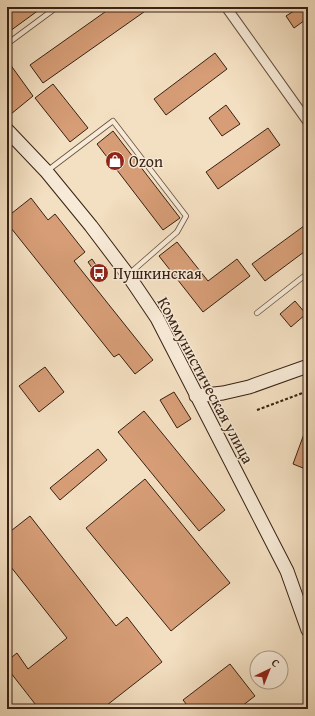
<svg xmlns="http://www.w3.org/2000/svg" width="315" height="716" font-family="'Gentium Book Plus',serif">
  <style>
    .building { fill: #d69d76; stroke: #372114 }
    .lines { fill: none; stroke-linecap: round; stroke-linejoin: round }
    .lane-casing { stroke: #66503f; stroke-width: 6 }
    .street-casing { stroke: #66503f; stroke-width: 11 }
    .secondary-casing { stroke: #372114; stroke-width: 15 }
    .path { stroke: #372114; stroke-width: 2; stroke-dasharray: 3 2; stroke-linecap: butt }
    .lane { stroke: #f7ead7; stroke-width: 4.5 }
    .street { stroke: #f7ead7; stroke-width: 9 }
    .secondary { stroke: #f7ead7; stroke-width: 13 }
    .labels { text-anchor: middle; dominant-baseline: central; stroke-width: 3; stroke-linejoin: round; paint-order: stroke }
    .poi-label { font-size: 16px; fill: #372114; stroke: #f7ead7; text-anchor: start }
    .street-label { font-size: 16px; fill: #372114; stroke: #f7ead7 }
  </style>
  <rect width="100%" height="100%" fill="#f3dfc1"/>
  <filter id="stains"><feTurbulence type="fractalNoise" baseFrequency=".005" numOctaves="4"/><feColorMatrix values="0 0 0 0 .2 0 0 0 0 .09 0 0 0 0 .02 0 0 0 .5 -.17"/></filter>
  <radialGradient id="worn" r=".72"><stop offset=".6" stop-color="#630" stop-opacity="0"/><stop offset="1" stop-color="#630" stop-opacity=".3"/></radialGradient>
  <path class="building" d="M7,7H43L10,31L7,28Z
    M112,7H151L43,83L30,65Z
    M300,7H302L308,15V18L294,28L286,16Z
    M215,53L227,69L166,115L154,99Z
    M7,60L33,96L11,114L7,109Z
    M53,84L88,128L70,142L35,98Z
    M226,105L240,124L222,136L209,118Z
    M268,128L280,145L218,189L206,172Z
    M113,131L180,218L163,230L97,144Z
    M31,198L48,220L55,214L85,252L74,261L153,360L135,374L119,354L114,357L7,223V217Z
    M308,223V249L265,281L252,264Z
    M177,242L208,281L237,259L250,276L203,312L159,256Z
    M92,259L105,278L101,281L99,277L95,280L91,274L95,272L88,262Z
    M295,301L306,314L291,327L280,314Z
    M45,367L64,392L39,412L19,386Z
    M174,392L191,419L177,428L160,400Z
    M144,411L225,510L199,531L118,432Z
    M308,423V470L293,464Z
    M98,449L107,460L60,500L50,488Z
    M145,479L230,583L171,631L86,528Z
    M30,516L116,626L127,617L162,662L102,709H72L69,706L66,709H39L7,668V661L17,653L28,669L67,638L7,562V534Z
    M230,664L255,696L238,709H190L183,700Z"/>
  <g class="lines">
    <defs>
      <path id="lane" d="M7,44L57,7
        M47,171L113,121L186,216L177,232L129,274
        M257,313L308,273"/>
      <path id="street" d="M226,7L308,122"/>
      <path id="secondary" d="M7,130L46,171L91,226L128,275L157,318L287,571L308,630
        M196,396L223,393L249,387L308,366"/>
    </defs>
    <use href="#lane" class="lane-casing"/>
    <use href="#street" class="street-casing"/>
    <use href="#secondary" class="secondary-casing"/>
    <path class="path" d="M257,410L308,391"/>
    <use href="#lane" class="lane"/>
    <use href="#street" class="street"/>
    <use href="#secondary" class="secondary"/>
  </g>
  <defs>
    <symbol id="shop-disc" viewBox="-11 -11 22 22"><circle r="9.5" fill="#8f2418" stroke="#f7ead7"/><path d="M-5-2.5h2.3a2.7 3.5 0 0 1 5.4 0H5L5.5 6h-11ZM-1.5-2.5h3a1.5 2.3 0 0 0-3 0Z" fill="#fff"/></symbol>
    <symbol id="bus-disc" viewBox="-11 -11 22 22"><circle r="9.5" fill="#8f2418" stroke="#f7ead7"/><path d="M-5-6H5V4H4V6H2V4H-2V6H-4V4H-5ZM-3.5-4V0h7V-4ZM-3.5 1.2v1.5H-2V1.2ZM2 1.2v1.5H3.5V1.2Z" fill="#fff"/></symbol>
  </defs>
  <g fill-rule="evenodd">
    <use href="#shop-disc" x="104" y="150" width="22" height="22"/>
    <use href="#bus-disc" x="88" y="262" width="22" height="22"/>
  </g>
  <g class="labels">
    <g class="poi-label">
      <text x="129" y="161">Ozon</text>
      <text x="113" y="273">Пушкинская</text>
    </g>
    <g class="street-label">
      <text transform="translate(206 380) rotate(62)">Коммунистическая улица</text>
    </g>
  </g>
  <rect width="315" height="716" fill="none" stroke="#f3dfc1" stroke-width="24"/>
  <rect x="8" y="8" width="299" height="700" fill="none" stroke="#372114" stroke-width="2"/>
  <rect x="12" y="12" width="291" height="692" fill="none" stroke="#372114"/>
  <g transform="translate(269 670) rotate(43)"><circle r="19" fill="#f7ead7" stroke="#aa9a89"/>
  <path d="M0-3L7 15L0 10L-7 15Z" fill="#8f2418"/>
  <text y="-6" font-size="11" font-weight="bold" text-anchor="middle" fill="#372114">С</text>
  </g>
  <rect width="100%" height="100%" filter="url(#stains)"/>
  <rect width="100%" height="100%" fill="url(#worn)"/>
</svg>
